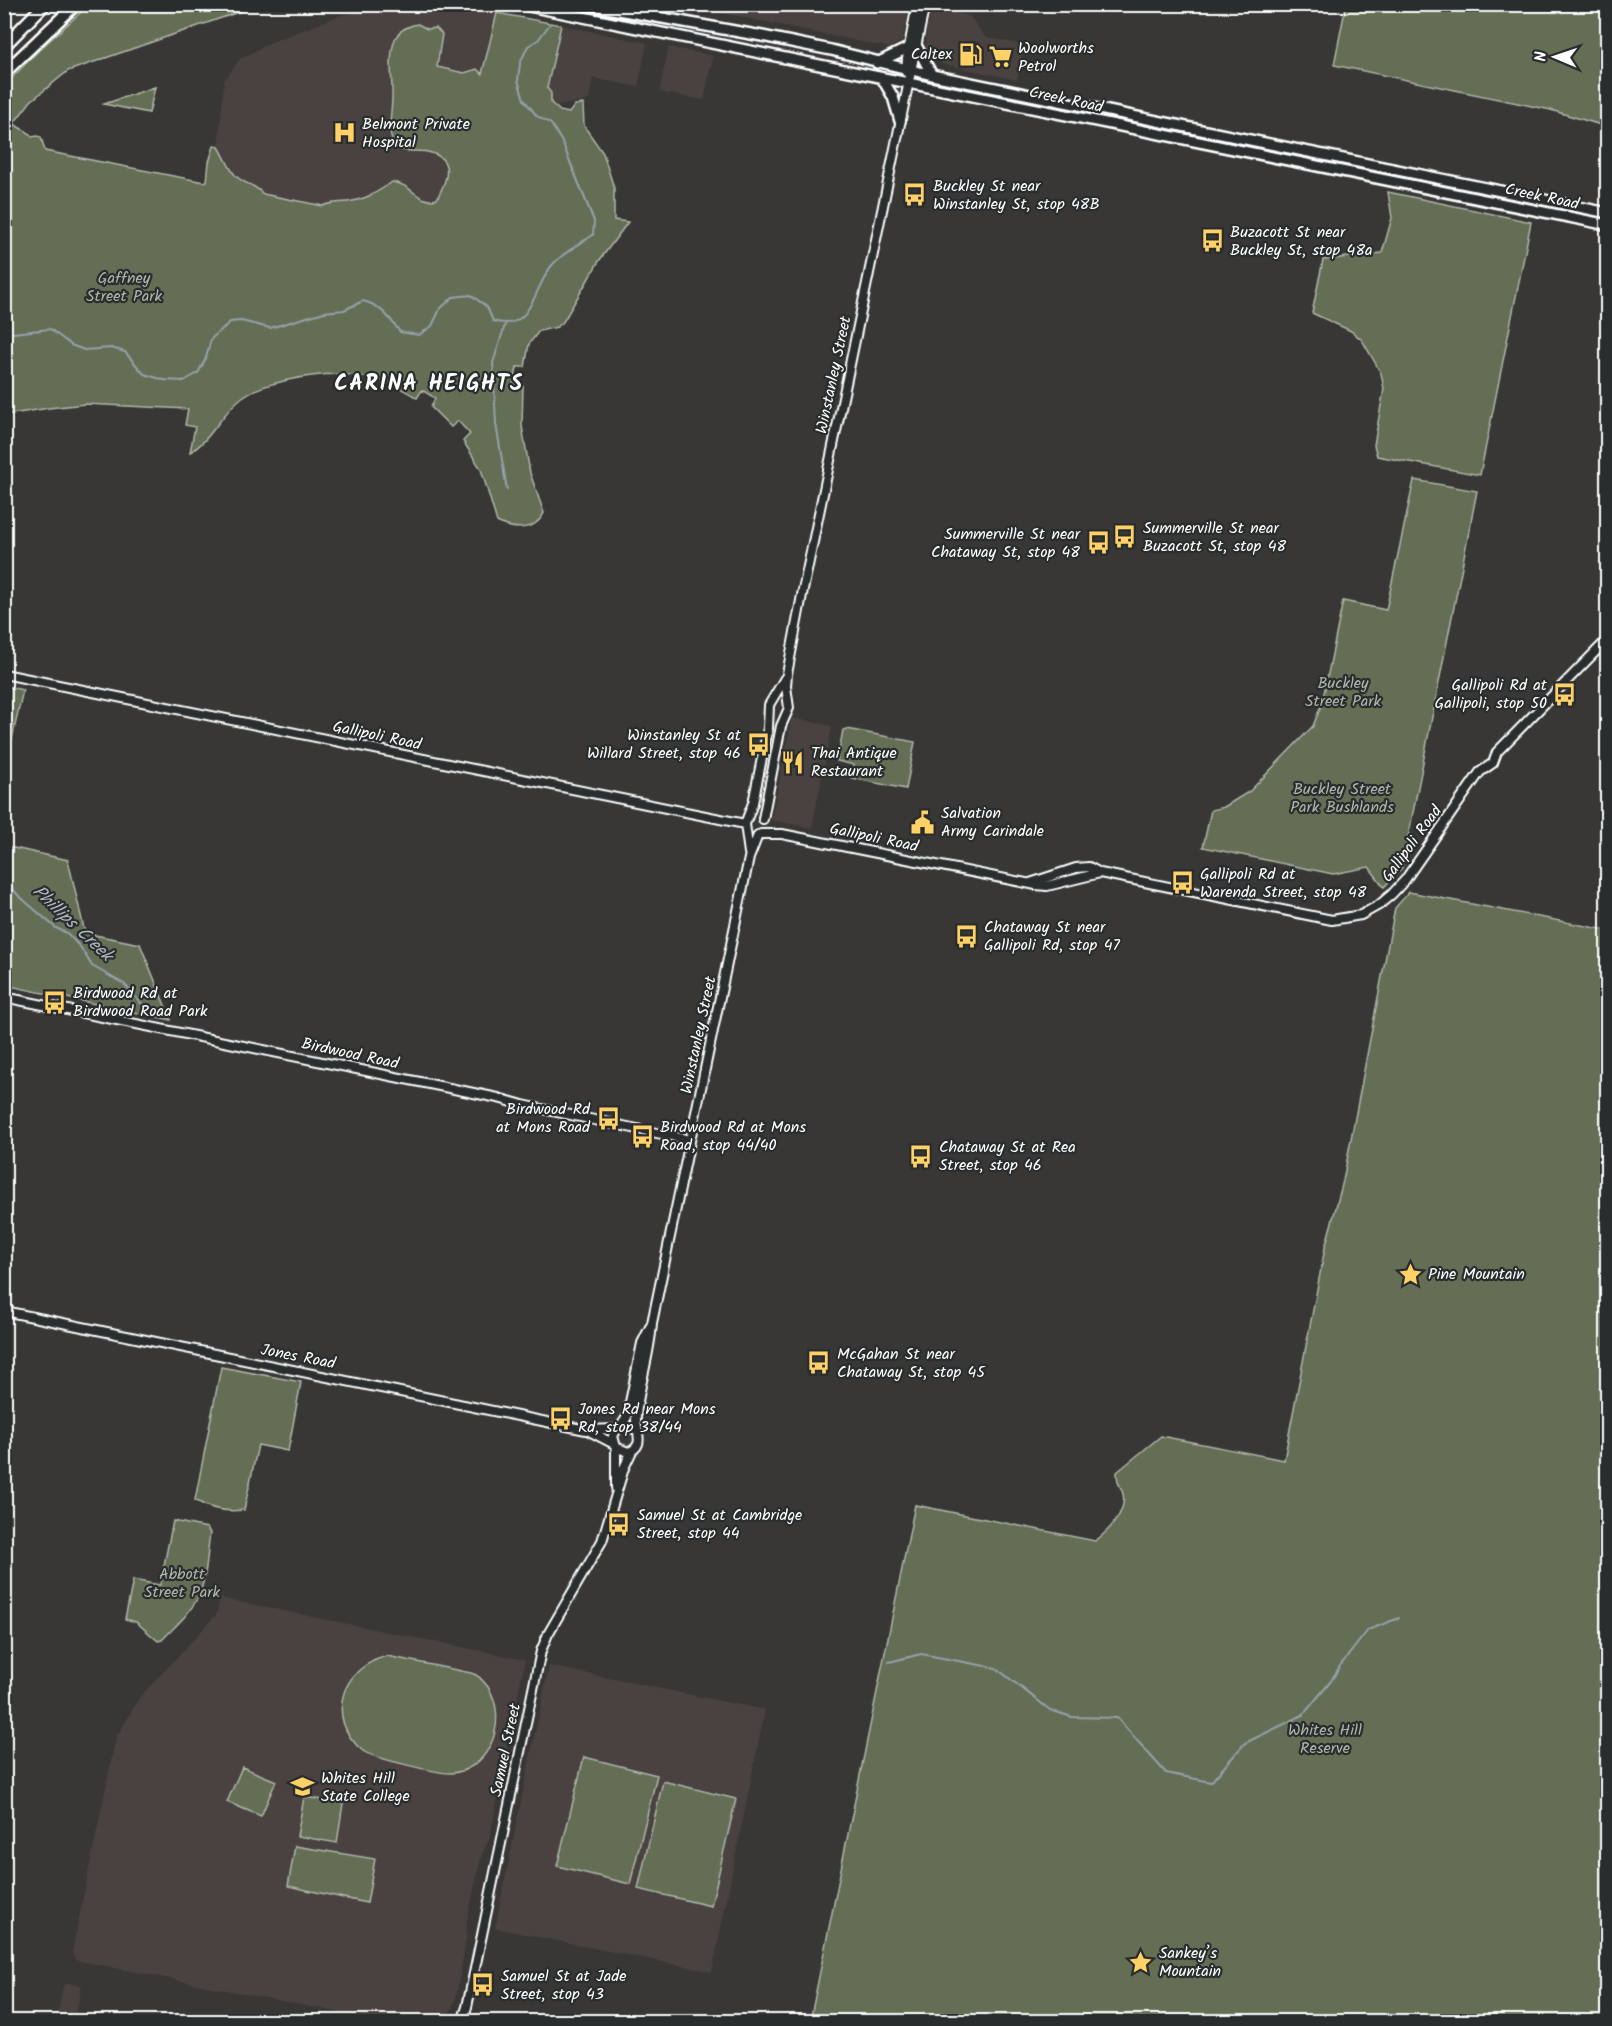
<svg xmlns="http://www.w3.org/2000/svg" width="1612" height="2026" font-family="Kalam,sans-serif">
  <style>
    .built { fill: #494340 }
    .green { fill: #636e55; stroke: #b1b6aa; stroke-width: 1.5 }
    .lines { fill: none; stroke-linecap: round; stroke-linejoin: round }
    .stream { stroke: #95a1aa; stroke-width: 2 }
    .minor-casing { stroke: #fff; stroke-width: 12 }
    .major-casing { stroke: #fff; stroke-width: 14 }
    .highway-casing { stroke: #fff; stroke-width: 15 }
    .minor { stroke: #2a2d2e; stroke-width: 8 }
    .major { stroke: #2a2d2e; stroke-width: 9 }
    .highway { stroke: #2a2d2e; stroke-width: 10 }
    .labels { text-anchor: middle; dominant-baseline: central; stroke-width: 4.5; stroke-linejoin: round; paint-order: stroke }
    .poi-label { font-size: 16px; fill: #fff; stroke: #2a2d2e; text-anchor: start }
    .street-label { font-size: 16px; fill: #fff; stroke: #2a2d2e }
    .park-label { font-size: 16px; fill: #b1b6aa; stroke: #2a2d2e }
    .water-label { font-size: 18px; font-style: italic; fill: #b0b9c0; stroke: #2a2d2e }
    .district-label { font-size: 22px; font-weight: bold; letter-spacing: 1.5px; fill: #fff; stroke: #2a2d2e }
  </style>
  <rect width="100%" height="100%" fill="#383736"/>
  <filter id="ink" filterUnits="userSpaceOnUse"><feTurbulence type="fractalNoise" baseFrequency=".0167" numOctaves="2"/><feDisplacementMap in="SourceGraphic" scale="12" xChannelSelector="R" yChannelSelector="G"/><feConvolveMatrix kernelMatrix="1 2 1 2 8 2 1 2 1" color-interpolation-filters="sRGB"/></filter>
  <g filter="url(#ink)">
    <path class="built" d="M368,5H455L497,13L445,230L215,185L224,81L240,59L271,42Z
      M684,5H910L902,41L890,48Z
      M931,8L970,16L985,37L1024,45L1017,80L942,64L931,57L926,48V35Z
      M561,25L647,43L638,87L593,78L589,100L542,109Z
      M669,47L713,56L704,100L659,92Z
      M792,718L832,726L812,828L771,820Z
      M220,1598L525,1660L490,1836L481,1858L467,1920L466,1940L456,1997L450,2013L442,2021H382L75,1960L72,1952L116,1738L139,1698L216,1615Z
      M549,1666L765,1710L712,1972L495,1928Z
      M68,1983L82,1986L74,2021H56L63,1986Z"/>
    <path class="green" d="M90,4L259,5L68,71L31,101L14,123C19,130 28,129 32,137L37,136L41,137L45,151L204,182L207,181L209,162L214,146L219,147C225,156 229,169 236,176C245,185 255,184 263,194L323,206C331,202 339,203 347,202C365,200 378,192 392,182C412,184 419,205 437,199C442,188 452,172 443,160C430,144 400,158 393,143C387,129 392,112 392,98C393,80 388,60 394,42C397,31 407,26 418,24L427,29L436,28L442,34L437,67L464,73L477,69L482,74L497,13L561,25L547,88L551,93V103L560,111L569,113L575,105L583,104L584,126L603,153L614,188V220L628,222L599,261L563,322L557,327L539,331L529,344L525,367H517L514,384L523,386L522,426L530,473L544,513C535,532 513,530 497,522L481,469L463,441L470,434L458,421L451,427L431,407L435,398L422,390L417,398C376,371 334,370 288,380C272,384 257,387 244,396C223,410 211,441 190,452L195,427L185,425L188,409L85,404L49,408L5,415V85L39,50Z
      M1346,5H1607V116L1601,125L1551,110L1334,65Z
      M155,87L149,113L104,104Z
      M1388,192L1531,222L1480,475L1377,456L1374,445L1384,389L1381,373L1362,340L1351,331L1312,313L1323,260L1382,253L1392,218Z
      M1414,480L1477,491L1402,868L1384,887L1369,867L1333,874L1203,847L1211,810L1224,807L1250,791L1313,726L1322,703L1343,601L1386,610Z
      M5,686L23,690L8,757H5Z
      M847,729L915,742L906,789L851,778L854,765L837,761L843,730Z
      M5,846L68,860L85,933L140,944L171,1020L5,985Z
      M1409,892L1607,930V2021H810L915,1505L1095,1541C1108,1532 1127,1512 1123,1494C1120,1484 1117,1485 1117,1472L1161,1436L1284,1460L1325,1248L1343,1181L1395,908Z
      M221,1367L301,1382L288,1451L258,1445L244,1510C225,1512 212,1510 195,1500Z
      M173,1521L207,1528L210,1533C207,1553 207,1579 198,1597C190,1614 174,1627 162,1640L158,1641L136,1622L125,1619L133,1580L160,1585Z
      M387,1656L471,1673C479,1675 483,1681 488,1687C508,1718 492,1770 451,1773C440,1774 370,1757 363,1751C324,1719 341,1667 387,1656Z
      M584,1757L657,1775L630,1884L557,1866Z
      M242,1767L276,1781L261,1816L227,1802Z
      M663,1781L736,1799L711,1906L638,1889Z
      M304,1797L343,1803L337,1843L297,1836Z
      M295,1846L375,1859L367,1903L288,1886Z"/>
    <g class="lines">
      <path class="stream" d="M505,325L493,363L496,424L507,490
        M4,334L50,329L71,345L84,350L111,348L125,352L144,374L164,380L184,381L198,373L206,358L211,339L230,322L241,321L270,328L324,312L344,310L363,301C380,305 390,318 400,332L419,335L432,326L440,309L453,297L471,295L487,307L493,321C534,334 533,284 554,263C565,252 581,243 593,235L594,221L562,142L551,124L537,116L524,100L518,80L520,63L528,46L538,40L550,24
        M4,879L18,895L42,916L56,928L67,933L81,948L92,966L124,984L148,1011
        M889,1662L921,1654L996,1668L1050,1710L1072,1717L1117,1718L1166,1773L1211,1782L1245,1743L1303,1715L1331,1681L1340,1666L1368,1630L1399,1618"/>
      <defs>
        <path id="minor" d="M906,72L907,58L917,4
          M4,674L745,824
          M763,819L781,726L789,708L786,686L787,674L802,595L925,4
          M761,834H782L1036,885L1047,886L1100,873
          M749,853L745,824L753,803L768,728L769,705L785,678
          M1030,883L1076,868L1089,867L1100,873L1332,920L1361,915L1379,905L1392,894L1405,880L1480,772L1493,763L1497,752L1608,639
          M4,997L498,1098L523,1105L690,1140
          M4,1311L586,1430L617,1429
          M621,1426L627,1417L642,1343L650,1327
          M587,1430L614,1444
          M636,1430L625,1425L617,1429L613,1436L616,1447L628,1452C632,1451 636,1449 638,1444C641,1437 635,1425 636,1416C639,1385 650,1355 652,1323L749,858L758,835
          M616,1488V1447
          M462,2022L467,2007L541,1651L548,1634L602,1541L624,1468L632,1451"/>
        <path id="major" d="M519,4L1608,225
          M585,4L762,36L831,50L932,75L1608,213
          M917,47L932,75
          M877,63L908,48
          M882,78L893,97L900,121"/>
        <path id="highway" d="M4,46L45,4
          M4,73L76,4"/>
      </defs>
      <use href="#minor" class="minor-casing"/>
      <use href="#major" class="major-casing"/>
      <use href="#highway" class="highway-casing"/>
      <use href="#minor" class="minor"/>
      <use href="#major" class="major"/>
      <use href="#highway" class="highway"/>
    </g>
  </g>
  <defs>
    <symbol id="fuel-bare" viewBox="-9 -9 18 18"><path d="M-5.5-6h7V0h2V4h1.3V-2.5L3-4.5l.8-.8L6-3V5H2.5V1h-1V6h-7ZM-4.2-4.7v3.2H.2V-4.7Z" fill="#ffd166" stroke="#2a2d2e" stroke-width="2.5" paint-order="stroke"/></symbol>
    <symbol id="supermarket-bare" viewBox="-9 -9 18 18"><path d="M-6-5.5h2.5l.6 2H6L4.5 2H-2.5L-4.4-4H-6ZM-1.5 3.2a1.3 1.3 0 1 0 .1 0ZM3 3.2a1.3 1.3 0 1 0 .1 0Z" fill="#ffd166" stroke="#2a2d2e" stroke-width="2.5" paint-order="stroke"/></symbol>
    <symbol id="hospital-bare" viewBox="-9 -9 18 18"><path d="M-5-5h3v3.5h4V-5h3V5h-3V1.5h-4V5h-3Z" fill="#ffd166" stroke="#2a2d2e" stroke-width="2.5" paint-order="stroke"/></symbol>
    <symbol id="bus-bare" viewBox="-9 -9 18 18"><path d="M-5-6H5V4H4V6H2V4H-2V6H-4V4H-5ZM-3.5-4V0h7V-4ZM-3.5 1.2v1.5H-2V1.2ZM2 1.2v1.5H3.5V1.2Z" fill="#ffd166" stroke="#2a2d2e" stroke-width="2.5" paint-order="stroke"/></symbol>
    <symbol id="restaurant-bare" viewBox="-9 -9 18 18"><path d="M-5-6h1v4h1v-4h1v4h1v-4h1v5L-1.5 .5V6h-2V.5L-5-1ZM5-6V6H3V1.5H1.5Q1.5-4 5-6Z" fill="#ffd166" stroke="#2a2d2e" stroke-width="2.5" paint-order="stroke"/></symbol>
    <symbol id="civic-bare" viewBox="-9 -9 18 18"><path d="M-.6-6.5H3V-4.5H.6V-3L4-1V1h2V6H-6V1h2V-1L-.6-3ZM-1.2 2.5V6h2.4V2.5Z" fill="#ffd166" stroke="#2a2d2e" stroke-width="2.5" paint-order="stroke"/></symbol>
    <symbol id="sight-bare" viewBox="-9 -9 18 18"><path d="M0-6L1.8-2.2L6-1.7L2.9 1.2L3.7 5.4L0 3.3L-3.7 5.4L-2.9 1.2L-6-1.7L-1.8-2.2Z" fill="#ffd166" stroke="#2a2d2e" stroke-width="2.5" paint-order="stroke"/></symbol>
    <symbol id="school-bare" viewBox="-9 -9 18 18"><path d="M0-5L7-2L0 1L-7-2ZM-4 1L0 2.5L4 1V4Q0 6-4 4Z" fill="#ffd166" stroke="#2a2d2e" stroke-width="2.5" paint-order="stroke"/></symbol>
  </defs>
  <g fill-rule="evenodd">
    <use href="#fuel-bare" x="954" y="38" width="33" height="33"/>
    <use href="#supermarket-bare" x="984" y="40" width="33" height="33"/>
    <use href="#hospital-bare" x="328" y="116" width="33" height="33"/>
    <use href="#bus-bare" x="898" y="178" width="33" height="33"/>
    <use href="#bus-bare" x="1196" y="224" width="33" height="33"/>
    <use href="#bus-bare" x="1108" y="520" width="33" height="33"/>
    <use href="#bus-bare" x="1082" y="526" width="33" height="33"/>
    <use href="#bus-bare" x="1548" y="678" width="33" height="33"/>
    <use href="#bus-bare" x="742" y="728" width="33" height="33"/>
    <use href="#restaurant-bare" x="776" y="746" width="33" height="33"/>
    <use href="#civic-bare" x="906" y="806" width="33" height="33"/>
    <use href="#bus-bare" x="1166" y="866" width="33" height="33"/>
    <use href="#bus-bare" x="950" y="920" width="33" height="33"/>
    <use href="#bus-bare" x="38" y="986" width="33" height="33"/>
    <use href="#bus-bare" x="592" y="1102" width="33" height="33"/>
    <use href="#bus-bare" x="626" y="1120" width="33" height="33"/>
    <use href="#bus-bare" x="904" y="1140" width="33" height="33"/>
    <use href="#sight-bare" x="1394" y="1258" width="33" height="33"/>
    <use href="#bus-bare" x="802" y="1346" width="33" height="33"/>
    <use href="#bus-bare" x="544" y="1402" width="33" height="33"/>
    <use href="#bus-bare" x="602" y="1508" width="33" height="33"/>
    <use href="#school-bare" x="286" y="1770" width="33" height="33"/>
    <use href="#sight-bare" x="1124" y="1946" width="33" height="33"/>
    <use href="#bus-bare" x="466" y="1968" width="33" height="33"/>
  </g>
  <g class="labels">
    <g class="poi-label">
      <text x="1018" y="48">Woolworths<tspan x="1018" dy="18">Petrol</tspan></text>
      <text x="952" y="54" text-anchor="end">Caltex</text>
      <text x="362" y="124">Belmont Private<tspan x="362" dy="18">Hospital</tspan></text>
      <text x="933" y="186">Buckley St near<tspan x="933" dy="18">Winstanley St, stop 48B</tspan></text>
      <text x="1230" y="232">Buzacott St near<tspan x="1230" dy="18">Buckley St, stop 48a</tspan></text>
      <text x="1143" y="528">Summerville St near<tspan x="1143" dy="18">Buzacott St, stop 48</tspan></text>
      <text x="1080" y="534" text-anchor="end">Summerville St near<tspan x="1080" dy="18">Chataway St, stop 48</tspan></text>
      <text x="1547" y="685" text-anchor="end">Gallipoli Rd at<tspan x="1547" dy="18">Gallipoli, stop 50</tspan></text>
      <text x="741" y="735" text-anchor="end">Winstanley St at<tspan x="741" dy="18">Willard Street, stop 46</tspan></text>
      <text x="811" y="753">Thai Antique<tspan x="811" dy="18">Restaurant</tspan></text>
      <text x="941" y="813">Salvation<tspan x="941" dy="18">Army Carindale</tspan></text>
      <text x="1200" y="874">Gallipoli Rd at<tspan x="1200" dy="18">Warenda Street, stop 48</tspan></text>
      <text x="984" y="927">Chataway St near<tspan x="984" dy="18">Gallipoli Rd, stop 47</tspan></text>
      <text x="73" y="993">Birdwood Rd at<tspan x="73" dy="18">Birdwood Road Park</tspan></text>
      <text x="590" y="1109" text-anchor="end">Birdwood Rd<tspan x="590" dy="18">at Mons Road</tspan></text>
      <text x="660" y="1127">Birdwood Rd at Mons<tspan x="660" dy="18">Road, stop 44/40</tspan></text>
      <text x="939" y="1147">Chataway St at Rea<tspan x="939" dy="18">Street, stop 46</tspan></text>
      <text x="1428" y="1274">Pine Mountain</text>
      <text x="837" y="1354">McGahan St near<tspan x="837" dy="18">Chataway St, stop 45</tspan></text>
      <text x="578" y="1409">Jones Rd near Mons<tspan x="578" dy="18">Rd, stop 38/44</tspan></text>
      <text x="637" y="1515">Samuel St at Cambridge<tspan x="637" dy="18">Street, stop 44</tspan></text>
      <text x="321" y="1778">Whites Hill<tspan x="321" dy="18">State College</tspan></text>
      <text x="1159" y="1953">Sankey’s<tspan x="1159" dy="18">Mountain</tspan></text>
      <text x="501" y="1976">Samuel St at Jade<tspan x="501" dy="18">Street, stop 43</tspan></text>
    </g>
    <g class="street-label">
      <text transform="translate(1066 100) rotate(12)">Creek Road</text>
      <text transform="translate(1542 197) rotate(12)">Creek Road</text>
      <text transform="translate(834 375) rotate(-78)">Winstanley Street</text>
      <text transform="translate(377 736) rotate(12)">Gallipoli Road</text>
      <text transform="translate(874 838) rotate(12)">Gallipoli Road</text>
      <text transform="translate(1412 844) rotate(-54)">Gallipoli Road</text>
      <text transform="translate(699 1035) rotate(-78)">Winstanley Street</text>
      <text transform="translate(350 1054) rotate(12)">Birdwood Road</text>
      <text transform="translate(298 1357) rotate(11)">Jones Road</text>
      <text transform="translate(506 1750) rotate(-78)">Samuel Street</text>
    </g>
    <g class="park-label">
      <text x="124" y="278">Gaffney<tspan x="124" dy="18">Street Park</tspan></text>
      <text x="1343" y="683">Buckley<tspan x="1343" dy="18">Street Park</tspan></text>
      <text x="1342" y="789">Buckley Street<tspan x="1342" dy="18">Park Bushlands</tspan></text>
      <text x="182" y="1574">Abbott<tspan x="182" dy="18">Street Park</tspan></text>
      <text x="1325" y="1730">Whites Hill<tspan x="1325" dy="18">Reserve</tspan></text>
    </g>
    <g class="water-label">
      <text transform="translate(72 924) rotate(43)">Phillips Creek</text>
    </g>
    <g class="district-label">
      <text x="429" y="384">CARINA HEIGHTS</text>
    </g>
  </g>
  <rect width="1612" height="2026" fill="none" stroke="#2a2d2e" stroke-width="24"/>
  <rect x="12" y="12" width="1588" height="2002" fill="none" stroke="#fff" stroke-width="2" filter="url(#ink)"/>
  <g transform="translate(1555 57) rotate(272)" stroke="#2a2d2e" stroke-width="4.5" paint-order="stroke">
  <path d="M0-4.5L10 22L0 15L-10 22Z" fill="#ffffff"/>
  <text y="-9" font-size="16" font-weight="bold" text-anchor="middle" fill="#ffffff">N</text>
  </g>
</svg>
